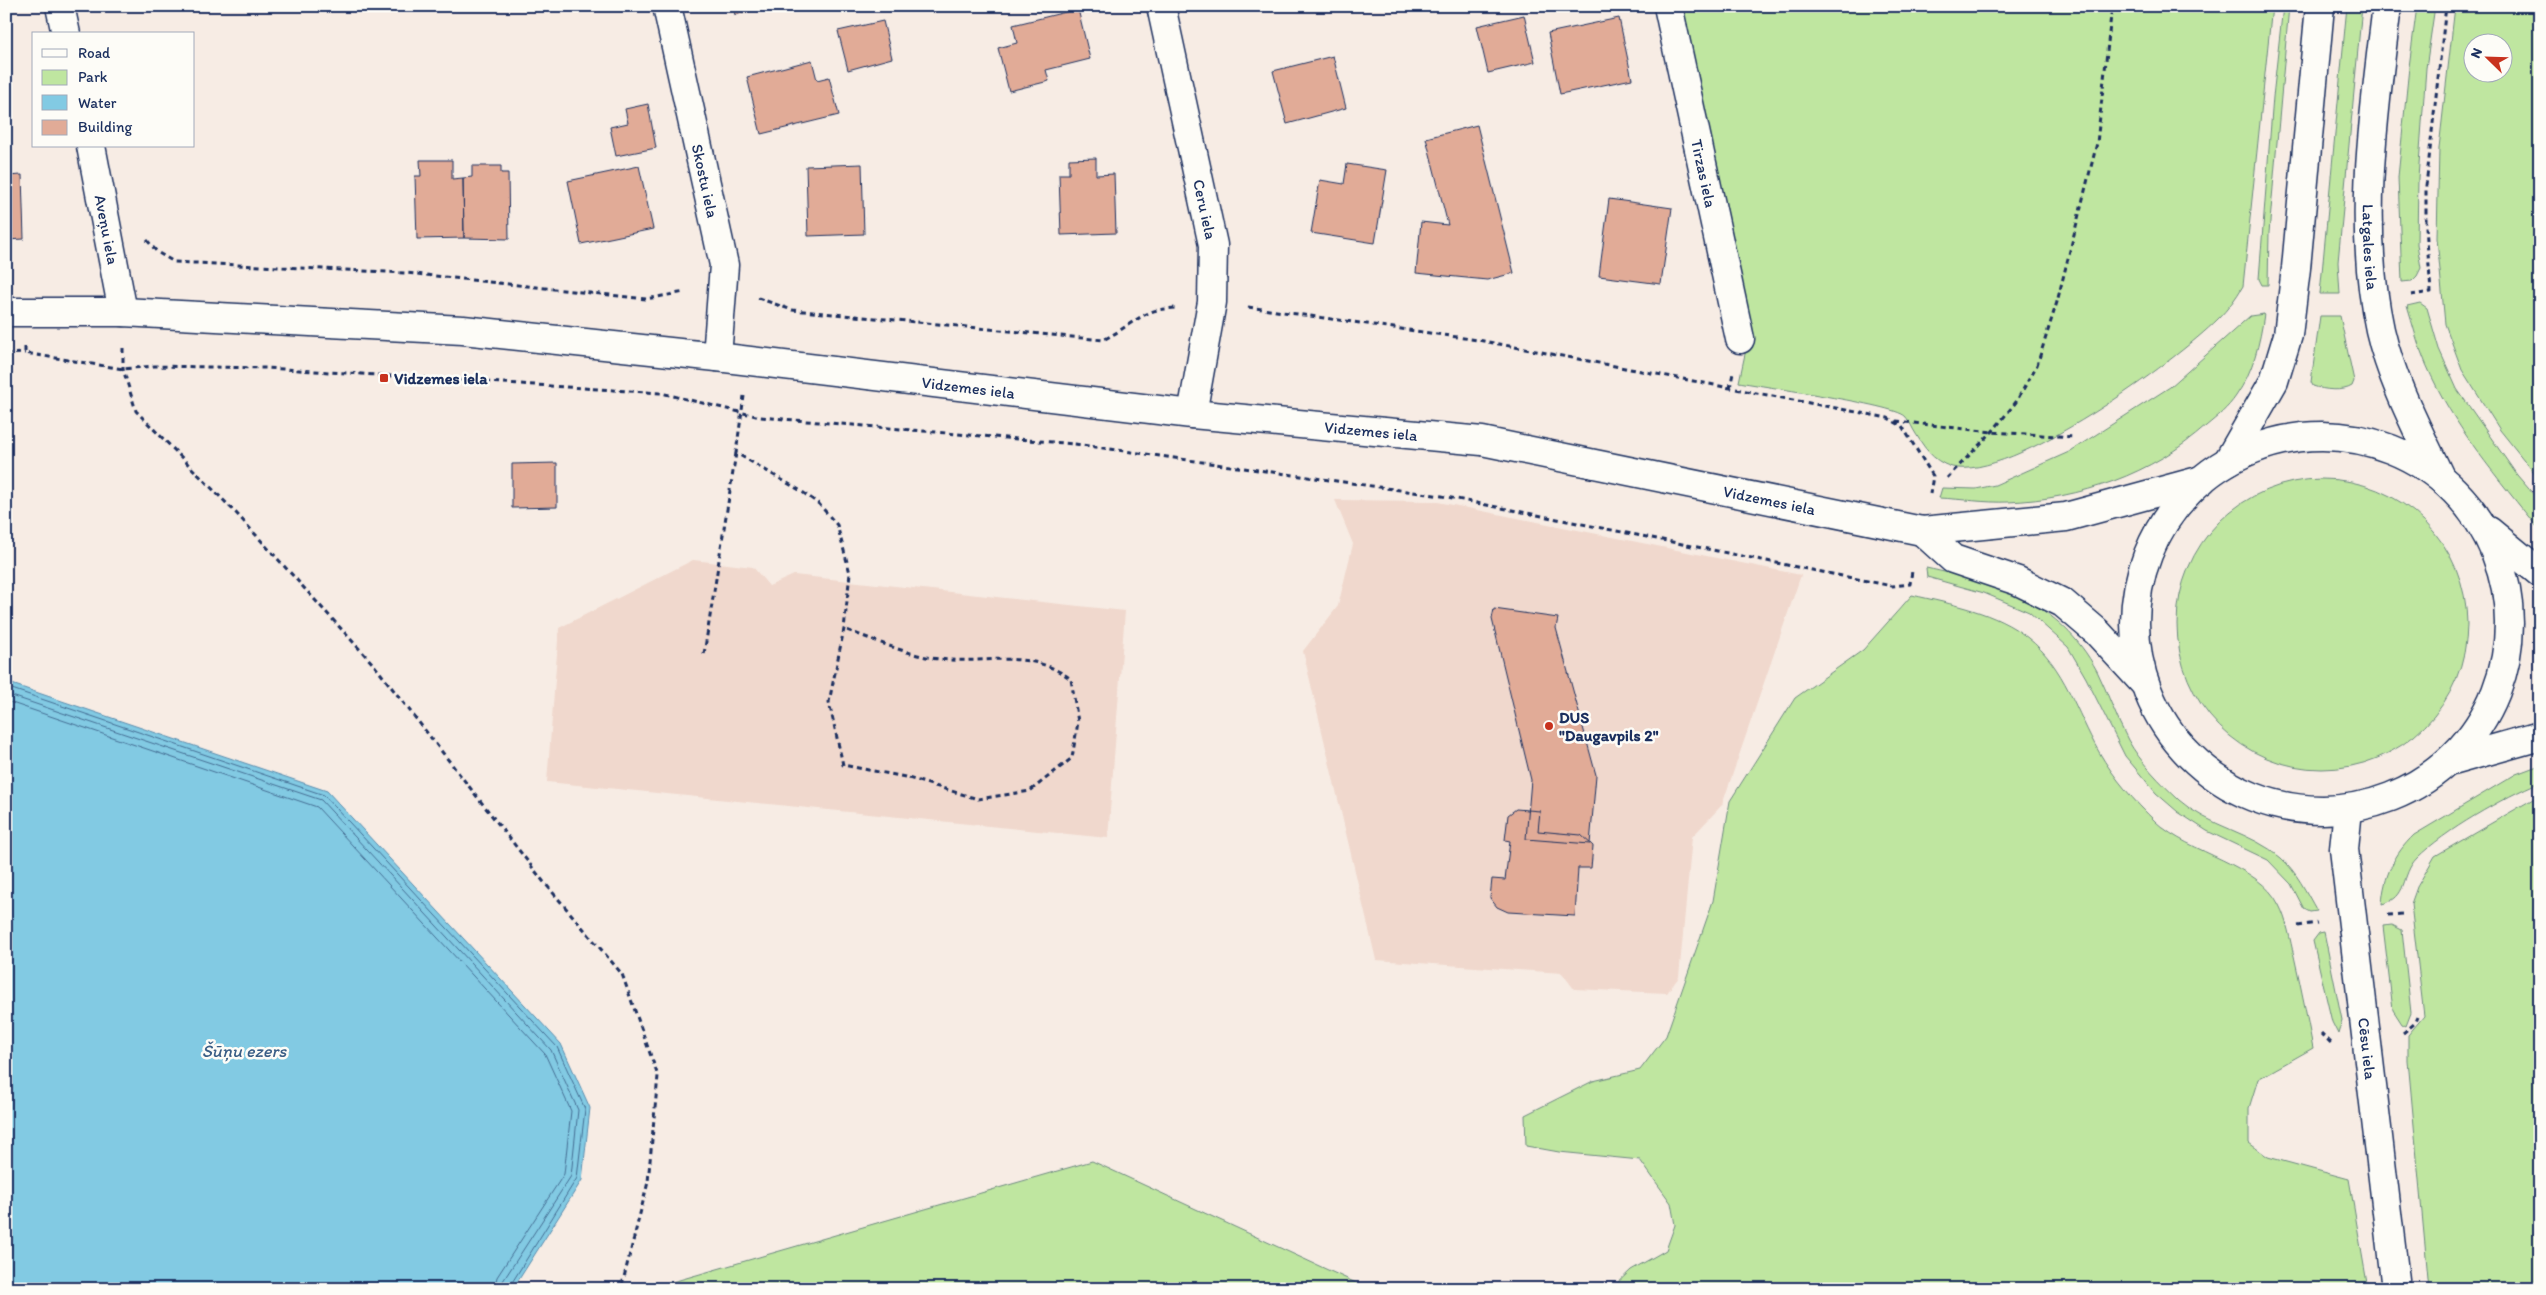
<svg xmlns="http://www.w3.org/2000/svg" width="2546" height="1295" font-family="Itim,sans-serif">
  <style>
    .built { fill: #f0d8cd }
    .green { fill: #bfe6a0; stroke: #6d8a7f; fill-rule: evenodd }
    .water { fill: #82cae3; stroke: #598cae }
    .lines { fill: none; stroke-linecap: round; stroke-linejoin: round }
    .shore { stroke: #446d93; stroke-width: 1 }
    .building { fill: #e1ab97; stroke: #1b2f5e }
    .minor-casing { stroke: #1b2f5e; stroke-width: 31 }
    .path { stroke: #1b2f5e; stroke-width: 3; stroke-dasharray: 5 4; stroke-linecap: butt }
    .minor { stroke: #fdfcf7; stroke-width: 28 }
    .poi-dot { fill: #c8321e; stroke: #fdfcf7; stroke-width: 2 }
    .labels { text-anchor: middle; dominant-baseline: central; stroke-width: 5; stroke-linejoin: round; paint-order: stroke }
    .street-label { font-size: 16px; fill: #1b2f5e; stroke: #fdfcf7 }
    .poi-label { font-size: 16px; font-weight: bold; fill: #1b2f5e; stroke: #fdfcf7; text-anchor: start }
    .water-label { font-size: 18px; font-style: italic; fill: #3a5e86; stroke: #fdfcf7 }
  </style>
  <rect width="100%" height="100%" fill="#f7ece4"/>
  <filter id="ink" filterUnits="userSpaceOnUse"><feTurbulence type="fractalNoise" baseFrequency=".02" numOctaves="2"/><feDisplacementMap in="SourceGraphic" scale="10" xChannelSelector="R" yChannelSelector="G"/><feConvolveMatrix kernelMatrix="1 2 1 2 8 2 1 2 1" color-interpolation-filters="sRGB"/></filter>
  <g filter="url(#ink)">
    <path class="built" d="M1335,500L1433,501L1801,575L1722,805L1692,837L1679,977L1667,993L1574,989L1562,973L1376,960L1303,651L1338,606L1353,544Z
      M693,560L753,567L769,586L794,575L1125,611L1108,838L547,782L559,628Z"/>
    <path class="green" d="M1680,6H2272L2243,286C2236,298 2228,309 2218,319C2176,361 2011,482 1952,467C1932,461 1923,446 1913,429C1911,425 1908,419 1905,416C1891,404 1765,387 1739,382L1748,340Z
      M2283,6H2289L2269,233L2268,285H2262L2259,279L2273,97Z
      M2347,6H2362L2338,262L2340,294H2320Z
      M2417,6H2435L2426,68L2418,178L2417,244L2421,268L2417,276L2412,281L2402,282L2398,177L2409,67Z
      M2455,6H2540V480L2500,430L2462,370L2445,324L2437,238L2439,148ZM2474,42H2504V72H2474Z
      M2420,303L2427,308L2439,349L2457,389L2517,475L2540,502V531C2498,478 2453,427 2426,364C2418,346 2413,325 2407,306Z
      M2264,314C2260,343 2253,372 2236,396C2228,408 2217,417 2206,426C2152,474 2081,499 2008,502C1985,503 1962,499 1939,498L1942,488L1976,489L1995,485L2069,452L2170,387L2250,316Z
      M2320,316H2340L2354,381L2352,386C2343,392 2324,390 2313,386L2311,382Z
      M2177 624a145 145 0 1 1 290 0a145 145 0 1 1-290 0Z
      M1926,568C1997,583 2060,602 2097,671C2108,693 2116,718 2128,740C2140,762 2161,783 2179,800C2209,827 2252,832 2281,858C2297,872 2306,892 2317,911L2310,912L2304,909L2291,884L2268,860L2207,831L2178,812L2156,793L2125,756L2086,678L2068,647L2029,612L1984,593L1927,577Z
      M1912,595C1951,604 1996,612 2028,638C2065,667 2076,712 2099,752C2114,778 2134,801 2156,822C2190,854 2259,864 2279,905C2287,920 2290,940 2294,956C2301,987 2307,1017 2313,1048L2258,1079L2249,1108V1143L2268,1157L2349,1179L2368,1289H1615L1614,1286L1631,1270L1666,1250L1675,1225L1671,1203L1640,1160L1559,1152L1526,1146L1525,1115L1593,1081L1640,1070L1666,1036L1713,901L1730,801L1795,698L1863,650Z
      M2540,765V782C2504,797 2444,831 2417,858C2400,875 2409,898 2382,904C2384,876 2394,854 2414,835L2516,774Z
      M2540,795V1289H2429L2408,1060V1035L2424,1016L2411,904L2417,887L2435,856Z
      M2392,925L2402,930L2411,1013L2406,1026L2402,1024L2393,1010L2383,926Z
      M2324,932L2342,1020L2338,1034L2332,1022L2313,941L2319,933Z
      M1092,1161L1369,1289H648Z"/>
    <path class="water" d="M6,682L327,791L561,1044L590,1108L582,1180L516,1284L510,1289H6Z"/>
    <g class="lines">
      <path class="shore" d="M6,687L324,795L557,1047L585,1109L577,1178L508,1289
        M6,694L321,800L551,1050L578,1110L571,1176L503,1281L501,1289
        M6,701L317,807L545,1054L571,1111L564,1174L497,1277L494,1289"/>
    </g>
    <path class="building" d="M733,6H768L735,15Z
      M1263,6H1283L1263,10Z
      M1078,9L1090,59L1046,70L1049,81L1009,91L998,48L1017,43L1013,25Z
      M1524,15L1535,62L1488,73L1477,26Z
      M1619,18L1632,79L1560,94L1548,33Z
      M883,21L892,58L848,70L838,31Z
      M1333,56L1346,108L1287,124L1273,71Z
      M812,60L817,80L829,77L839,115L761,134L747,77Z
      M648,104L656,148L616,156L610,127L628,123L625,109Z
      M1477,125L1514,273L1487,280L1416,273L1421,222L1448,225L1426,138Z
      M1096,158V175L1114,174L1116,233L1061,235L1059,174H1069V159Z
      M420,160H452V179L463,178L464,238L417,239L415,176H421Z
      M862,164L864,234L808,236L806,166Z
      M1347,164L1387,170L1375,243L1311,233L1320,180L1344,184Z
      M472,166H501V173H508L509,239L464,238L463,178L472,177Z
      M639,166L653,229L581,244L568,181Z
      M22,175L24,239L6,240V176Z
      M1609,199L1672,208L1661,284L1599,276Z
      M557,463V507L512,508V464Z
      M1494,609L1558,618L1556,628L1596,775L1590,844L1526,839L1531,780L1492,619Z
      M1516,809L1540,811L1538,831L1581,835L1593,846L1591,868H1578L1575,916L1508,912L1497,907L1490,898L1492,879L1505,880L1510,841L1505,840L1508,815Z"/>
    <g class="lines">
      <defs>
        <g id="minor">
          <path d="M60,6L66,34"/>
          <path id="s1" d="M667,6L724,265L717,357"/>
          <path id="s2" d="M1161,6L1213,245L1212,302L1192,414"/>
          <path id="s3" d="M1668,6L1740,339"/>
          <path id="s4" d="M2387,6C2374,112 2357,225 2380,330C2392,382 2418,430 2440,477"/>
          <path id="s5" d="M91,146L123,312"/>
          <path id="s6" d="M6,312H123L463,330L717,357L1192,414L1482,441L1922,531L2066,517L2202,480"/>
          <circle cx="2322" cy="623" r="187"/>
          <path d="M2228,461L2274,381L2288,335L2296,268L2320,6"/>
          <path d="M1922,531L1953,559L2018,581L2063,603L2097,632L2143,682"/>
          <path d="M2489,531L2540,573"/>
          <path d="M2448,762L2540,736"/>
          <path id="s7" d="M2348,809L2344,849L2396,1289"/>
        </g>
      </defs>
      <use href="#minor" class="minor-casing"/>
      <path class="path" d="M147,240L157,252L174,262L407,273L646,299L685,292
        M2411,295L2431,292L2426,227V186L2446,6
        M758,298L792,310L1103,340C1120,332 1134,319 1151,312C1158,309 1167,309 1175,308
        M1248,307L1478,340L1888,418L1902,426L1933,476L1930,494
        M25,347V353L123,369L154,366L267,368L661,393L760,417L1075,444L1442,496L1892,586L1910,584L1912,571
        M123,348V369L136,411L236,513L374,665L543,881L622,974L658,1076L648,1182L621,1289
        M6,354L25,353
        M1730,388L1733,373
        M744,396L736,453L801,491L819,504L837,525L850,573L844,629L829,702L843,765L905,777L978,799L1030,791L1072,758L1078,722L1071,679C1027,647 988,665 939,659C910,656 872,639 844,629
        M1896,421L1992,432L2075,437
        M1947,478L1992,432L2016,402L2037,365L2057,302L2097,143L2112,6
        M704,654L736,453
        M2388,915L2403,914
        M2298,926L2317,923
        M2321,1033L2331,1043
        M2403,1033L2414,1024L2417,1017"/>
      <use href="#minor" class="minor"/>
    </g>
  </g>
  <g class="poi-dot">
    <rect x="379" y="373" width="10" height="10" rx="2.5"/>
    <circle cx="1549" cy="726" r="5"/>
  </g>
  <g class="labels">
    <g class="street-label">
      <text stroke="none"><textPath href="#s3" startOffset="171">Tirzas iela</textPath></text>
      <text stroke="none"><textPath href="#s1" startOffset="179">Skostu iela</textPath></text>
      <text stroke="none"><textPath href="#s2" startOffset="208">Ceru iela</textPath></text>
      <text stroke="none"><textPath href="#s5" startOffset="85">Aveņu iela</textPath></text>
      <text stroke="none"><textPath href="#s4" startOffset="242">Latgales iela</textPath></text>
      <text stroke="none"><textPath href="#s6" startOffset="966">Vidzemes iela</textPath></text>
      <text stroke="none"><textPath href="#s6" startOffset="1371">Vidzemes iela</textPath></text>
      <text stroke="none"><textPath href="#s6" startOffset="1776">Vidzemes iela</textPath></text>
      <text stroke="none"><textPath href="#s7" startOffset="241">Cēsu iela</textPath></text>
    </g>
    <g class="poi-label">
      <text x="394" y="378">Vidzemes iela</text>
      <text x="1559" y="717">DUS<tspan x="1559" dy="18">"Daugavpils 2"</tspan></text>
    </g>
    <g class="water-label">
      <text x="244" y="1051">Šūņu ezers</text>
    </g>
  </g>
  <rect width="2546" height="1295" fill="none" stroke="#fdfcf7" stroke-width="25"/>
  <rect x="12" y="12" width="2521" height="1270" fill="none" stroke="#1b2f5e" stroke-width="2" filter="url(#ink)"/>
  <rect x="32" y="32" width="162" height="115" fill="#fdfcf7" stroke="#a3aaba"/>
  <rect x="42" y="49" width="25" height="8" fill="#fdfcf7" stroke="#a3aaba"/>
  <text x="78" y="58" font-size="15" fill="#1b2f5e">Road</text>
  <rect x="42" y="70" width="25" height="15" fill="#bfe6a0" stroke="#a3aaba"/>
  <text x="78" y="82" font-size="15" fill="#1b2f5e">Park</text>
  <rect x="42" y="95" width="25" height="15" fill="#82cae3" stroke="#a3aaba"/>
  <text x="78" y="108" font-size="15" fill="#1b2f5e">Water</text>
  <rect x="42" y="120" width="25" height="15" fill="#e1ab97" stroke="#a3aaba"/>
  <text x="78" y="132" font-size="15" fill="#1b2f5e">Building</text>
  <g transform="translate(2488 58) rotate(293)"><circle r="24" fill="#fdfcf7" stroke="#a3aaba"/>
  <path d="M0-4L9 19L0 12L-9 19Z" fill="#c8321e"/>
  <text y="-8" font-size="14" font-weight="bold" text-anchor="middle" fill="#1b2f5e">N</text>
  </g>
</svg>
